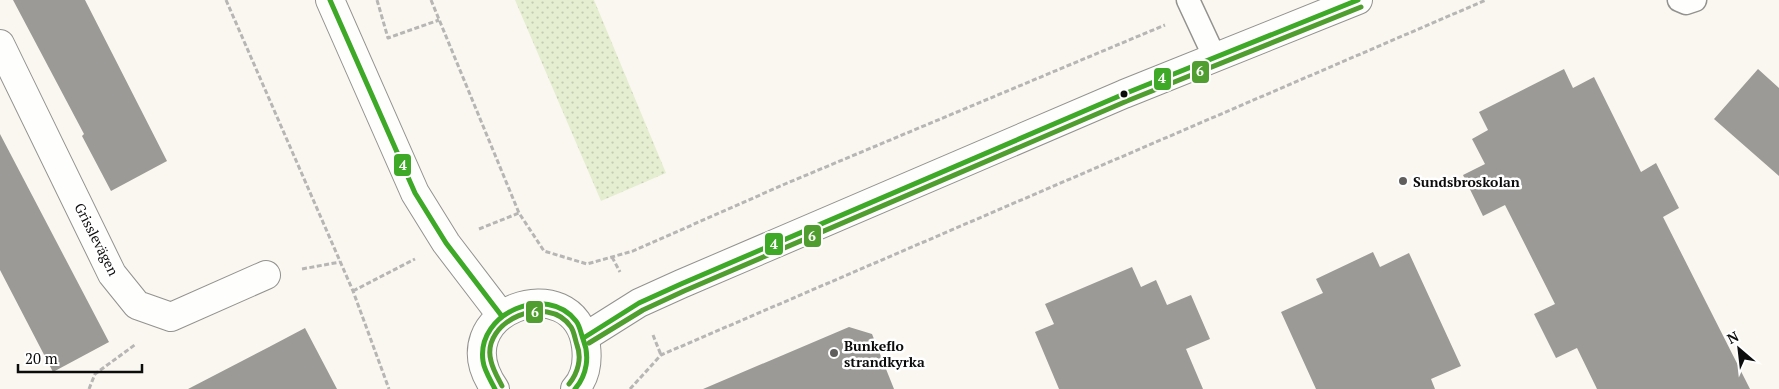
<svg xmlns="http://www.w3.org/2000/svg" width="1779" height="389" font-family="'PT Serif',serif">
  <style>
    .grass { fill: url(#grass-dots) }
    .building { fill: #9c9a96 }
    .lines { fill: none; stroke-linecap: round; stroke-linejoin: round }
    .service-casing { stroke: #93928f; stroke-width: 25 }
    .minor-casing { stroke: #93928f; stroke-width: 30 }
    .tertiary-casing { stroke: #93928f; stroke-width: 30 }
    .path { stroke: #b7b6b5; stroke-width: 3; stroke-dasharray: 5 2.5; stroke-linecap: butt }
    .service { stroke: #fefefd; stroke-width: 22 }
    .minor { stroke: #fefefd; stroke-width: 28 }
    .tertiary { stroke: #fefefd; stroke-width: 28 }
    .bus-1-casing { stroke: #fff; stroke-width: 9 }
    .bus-2-casing { stroke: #fff; stroke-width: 9 }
    .bus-1 { stroke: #3ea827; stroke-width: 5 }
    .bus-2 { stroke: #509e2f; stroke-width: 5 }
    .bus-dot { fill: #0c0c0c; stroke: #fff; stroke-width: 2 }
    .poi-dot { fill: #5f5e5c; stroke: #fff; stroke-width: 2 }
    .labels { text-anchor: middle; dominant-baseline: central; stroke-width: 5; stroke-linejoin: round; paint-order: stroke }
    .poi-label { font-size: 14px; font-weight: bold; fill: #0c0c0c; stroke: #fff; text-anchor: start }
    .street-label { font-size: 14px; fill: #0c0c0c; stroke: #fff }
    .line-badge { stroke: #fff; stroke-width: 2 }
    .badge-label { font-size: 14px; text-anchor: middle; font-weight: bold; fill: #fff }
  </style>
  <defs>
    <pattern id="grass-dots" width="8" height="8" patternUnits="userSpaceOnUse" patternTransform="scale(1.25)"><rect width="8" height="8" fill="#e5eed1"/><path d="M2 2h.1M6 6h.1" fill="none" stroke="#c3cbb2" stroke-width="1.8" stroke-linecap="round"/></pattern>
  </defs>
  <rect width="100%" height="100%" fill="#faf7f0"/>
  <path class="grass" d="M515,0H594L666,173L601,201Z"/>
  <path class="building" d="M13,0H85L167,161L111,191L82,136L84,134Z
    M1564,69L1573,88L1594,77L1641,172L1656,163L1679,208L1663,217L1750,389H1597L1577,348L1556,358L1534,314L1555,304L1505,205L1483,216L1463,175L1485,164L1472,139L1488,130L1479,112Z
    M1758,69L1779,88V176L1714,119Z
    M0,134L109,342L53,372L0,270Z
    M1373,252L1380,267L1409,253L1461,366L1431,379L1435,389H1316L1281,312L1323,293L1316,279Z
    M1132,267L1141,287L1156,280L1167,305L1191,295L1210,339L1186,349L1203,389H1059L1035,332L1054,324L1045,304Z
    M849,327L872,334L894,389H703Z
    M305,328L337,389H188L269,347Z"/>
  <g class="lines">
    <defs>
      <path id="service" d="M1188,0L1215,58
        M1679,0L1686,3L1695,0"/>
      <path id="minor" d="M0,44L112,274L137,305L171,317L266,275"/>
      <path id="tertiary" d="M330,0L415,193L446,243L501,315
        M585,337L639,303L681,284L1124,94L1358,0
        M495,389C440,311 575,265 586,346C588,362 586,377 575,389"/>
    </defs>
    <use href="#service" class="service-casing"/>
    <use href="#minor" class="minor-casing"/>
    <use href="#tertiary" class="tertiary-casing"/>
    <path class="path" d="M226,0L353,291L389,389
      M377,0L388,38L439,20
      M431,0L519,213L544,251L587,264L633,251L785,184L1165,25
      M479,229L519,213
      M612,257L620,272
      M302,269L340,262
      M353,291L415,259
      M653,335L661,355
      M89,389L95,374L136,344
      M630,389L661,355L1486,0"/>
    <use href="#service" class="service"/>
    <use href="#minor" class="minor"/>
    <use href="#tertiary" class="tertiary"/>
    <defs>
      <path id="bus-1" d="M330,0L415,193L446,243L501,315
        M585,337L639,303L681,284L1124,94L1358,0
        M495,389C491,381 484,370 483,361C476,313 547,283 576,321C580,326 581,334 583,339C590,356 587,375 575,389"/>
      <path id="bus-2" d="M589,343L643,310L684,291L1127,101L1361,7
        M502,386C498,378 493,370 491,361C480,321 548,292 571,327C574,331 575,339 577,345C582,358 578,373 569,384"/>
    </defs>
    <use href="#bus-1" class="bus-1-casing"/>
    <use href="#bus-2" class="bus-2-casing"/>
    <use href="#bus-1" class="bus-1"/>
    <use href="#bus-2" class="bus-2"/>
  </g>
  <circle class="bus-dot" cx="1124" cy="94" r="4.5"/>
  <g class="poi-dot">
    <circle cx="1403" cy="181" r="5"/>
    <circle cx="834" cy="353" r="5"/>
  </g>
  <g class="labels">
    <g class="poi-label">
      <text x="1413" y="181">Sundsbroskolan</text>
      <text x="844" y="345">Bunkeflo<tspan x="844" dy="16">strandkyrka</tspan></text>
    </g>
    <g class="street-label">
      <text transform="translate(97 239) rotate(63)">Grisslevägen</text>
    </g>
  </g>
  <g class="line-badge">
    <rect x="1191" y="60" width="19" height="24" rx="5" fill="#509e2f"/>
    <rect x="1153" y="67" width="19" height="24" rx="5" fill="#3ea827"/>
    <rect x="393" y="153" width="19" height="24" rx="5" fill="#3ea827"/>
    <rect x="803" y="224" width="19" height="24" rx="5" fill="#509e2f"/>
    <rect x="764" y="232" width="20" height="24" rx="5" fill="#3ea827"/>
    <rect x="525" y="300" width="19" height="24" rx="5" fill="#509e2f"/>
  </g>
  <g class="badge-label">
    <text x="1200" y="76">6</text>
    <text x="1162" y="83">4</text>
    <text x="403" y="170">4</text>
    <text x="812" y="241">6</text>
    <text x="774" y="249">4</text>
    <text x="535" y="317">6</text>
  </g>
  <g transform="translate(1739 349) rotate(332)" stroke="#ffffff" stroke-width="4" paint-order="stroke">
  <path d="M0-4L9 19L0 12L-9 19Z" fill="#0c0c0c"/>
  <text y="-8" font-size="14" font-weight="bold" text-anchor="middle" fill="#0c0c0c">N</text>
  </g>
  <path d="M18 364v8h124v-8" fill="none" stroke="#0c0c0c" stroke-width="2.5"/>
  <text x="25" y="364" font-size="15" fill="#0c0c0c" stroke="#ffffff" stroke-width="4" paint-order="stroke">20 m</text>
</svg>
